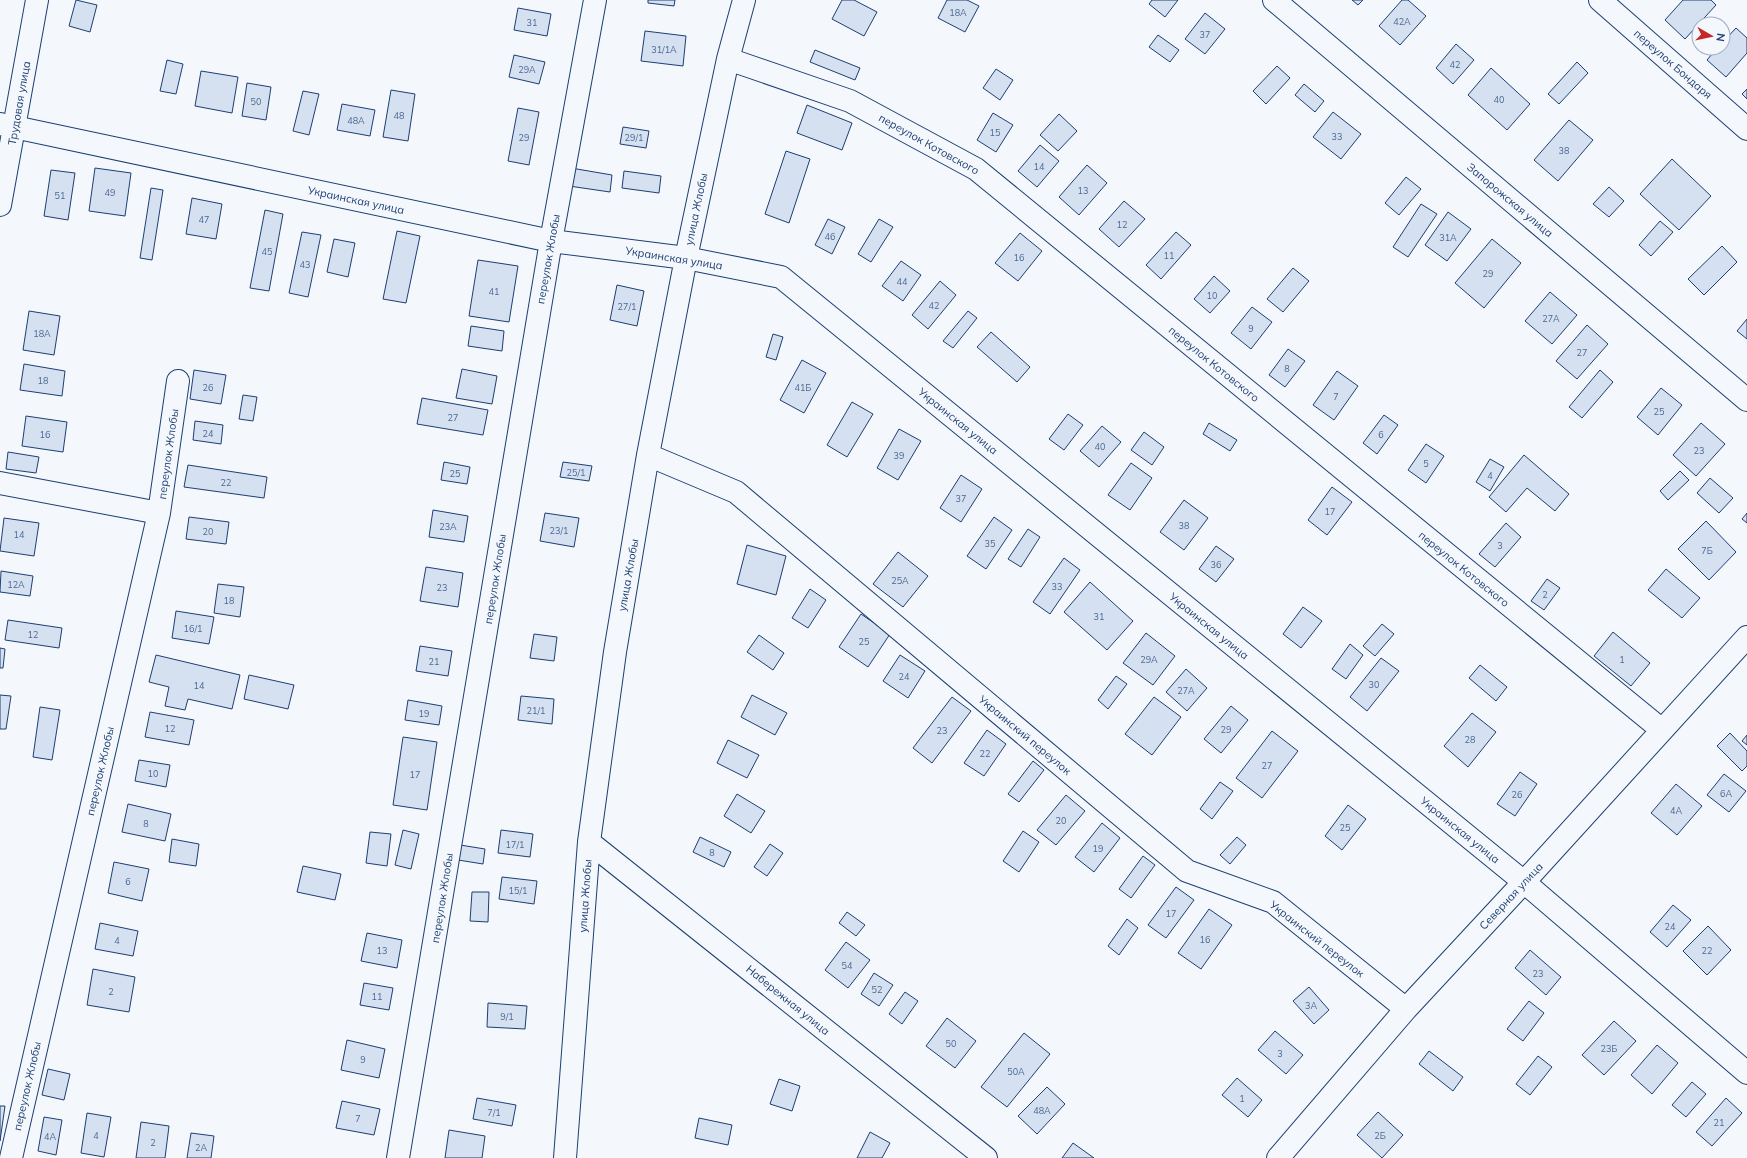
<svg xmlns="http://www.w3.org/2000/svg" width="1747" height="1158" font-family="Mulish,sans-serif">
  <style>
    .building { fill: #d5e0f0; stroke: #1d3f73 }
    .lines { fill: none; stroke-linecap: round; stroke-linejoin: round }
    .minor-casing { stroke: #1d3f73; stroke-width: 24 }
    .minor { stroke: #f4f7fb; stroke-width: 22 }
    .labels { text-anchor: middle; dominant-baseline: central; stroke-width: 3; stroke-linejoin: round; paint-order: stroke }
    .number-label { font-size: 9px; fill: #4b6792 }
    .street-label { font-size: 11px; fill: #1d3f73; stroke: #f4f7fb }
  </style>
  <rect width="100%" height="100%" fill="#f4f7fb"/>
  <path class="building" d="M76,0L97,5L90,32L69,26Z
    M648,0H675L674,6L648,3Z
    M842,0H854L877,12L864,36L832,19Z
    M947,0H967L979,6L965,32L938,18Z
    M1152,0H1178L1165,17L1149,4Z
    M1352,0H1363L1358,5Z
    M1402,0H1408L1426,16L1400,45L1379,26Z
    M1683,0H1711L1716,5L1685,39L1665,20Z
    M518,8L551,14L547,36L514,30Z
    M1205,13L1225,29L1205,54L1185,39Z
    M1736,28L1747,38V53L1726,77L1707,60L1717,48H1723V42Z
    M645,31L686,36L683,66L641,61Z
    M1158,35L1179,50L1170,62L1149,47Z
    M1456,44L1474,60L1453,84L1436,68Z
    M815,50L860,68L855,80L810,62Z
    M514,55L545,62L539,84L509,77Z
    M167,60L183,64L176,94L160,91Z
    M1577,62L1588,73L1559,104L1548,94Z
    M1277,66L1290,78L1266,104L1253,91Z
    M1491,68L1530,104L1507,130L1468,95Z
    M996,69L1013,80L1000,100L983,88Z
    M201,71L238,77L232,113L195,106Z
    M247,83L271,87L266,120L242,116Z
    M1304,84L1324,101L1315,112L1295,95Z
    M1747,89V99L1742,94Z
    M391,90L415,94L408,141L383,137Z
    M303,91L319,94L309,135L293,131Z
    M342,104L375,110L370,136L337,130Z
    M807,105L852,123L842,150L797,133Z
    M518,108L539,112L529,165L508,161Z
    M1333,112L1361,134L1341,159L1313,137Z
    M993,113L1013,125L996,152L977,140Z
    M1059,114L1077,131L1058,151L1040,135Z
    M1569,120L1593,140L1558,181L1534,160Z
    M623,127L649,131L646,148L620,144Z
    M1040,145L1059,161L1037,187L1018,171Z
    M786,151L810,159L789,223L765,214Z
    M1672,159L1711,196L1679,230L1640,194Z
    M1087,165L1107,183L1079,215L1059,197Z
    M95,168L131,173L125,216L89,211Z
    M571,168L612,175L610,192L569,186Z
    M51,170L75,173L68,220L44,216Z
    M624,171L661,176L659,193L622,188Z
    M1406,177L1421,189L1399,215L1385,203Z
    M1609,187L1624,201L1609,217L1593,204Z
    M151,188L163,190L152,260L140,258Z
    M192,198L222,204L216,239L186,234Z
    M1124,201L1145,219L1119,247L1099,229Z
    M1421,204L1437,214L1408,257L1393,247Z
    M265,210L283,214L269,291L250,288Z
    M1448,212L1471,229L1447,261L1425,245Z
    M828,219L845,227L832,254L815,245Z
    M879,219L893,227L871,262L858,254Z
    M1660,221L1673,232L1651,256L1639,245Z
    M397,231L420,236L406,303L383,299Z
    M302,232L321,235L308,297L289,293Z
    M1176,232L1191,245L1161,279L1146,265Z
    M1020,233L1042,251L1018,281L995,263Z
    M334,239L355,243L348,277L327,272Z
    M1492,239L1521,263L1484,308L1455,283Z
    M1722,246L1737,262L1704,295L1688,279Z
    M478,260L518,266L509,322L469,316Z
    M901,261L921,275L903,301L882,286Z
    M1293,268L1309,281L1283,312L1267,299Z
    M1214,276L1230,291L1210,313L1194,299Z
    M940,281L956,295L928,329L912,315Z
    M617,285L644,291L637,326L610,320Z
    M1550,292L1577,315L1552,344L1525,321Z
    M1252,307L1272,322L1251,349L1231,333Z
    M29,311L60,316L54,355L23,350Z
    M968,311L977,318L953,348L943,341Z
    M1747,319V339L1737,331Z
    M1587,325L1608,344L1577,379L1556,361Z
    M471,326L504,331L502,351L468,346Z
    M991,332L1030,367L1017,382L977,347Z
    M773,334L783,337L776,360L766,357Z
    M1288,349L1305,361L1285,387L1269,375Z
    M802,360L826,373L804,413L780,400Z
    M24,364L65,371L62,396L20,390Z
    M462,369L497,376L492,404L456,398Z
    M194,370L226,375L221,404L190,399Z
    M1600,370L1613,382L1582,418L1569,407Z
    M1337,371L1358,386L1334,420L1313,405Z
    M1661,388L1682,405L1658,435L1637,417Z
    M243,395L257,397L253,421L239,419Z
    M422,398L488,410L483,435L417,424Z
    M852,402L873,414L847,457L827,445Z
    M1068,414L1083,425L1064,450L1049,439Z
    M1384,415L1398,425L1377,454L1363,443Z
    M26,416L67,422L63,452L22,446Z
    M195,421L223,425L221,444L193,440Z
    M1209,423L1237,440L1230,451L1203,434Z
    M1701,423L1725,444L1696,476L1673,455Z
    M1102,426L1121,442L1099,467L1080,451Z
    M899,429L921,441L898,480L877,468Z
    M1144,432L1164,447L1152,465L1131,450Z
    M1426,444L1444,456L1426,483L1408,470Z
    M8,452L39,457L36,473L6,469Z
    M1524,455L1569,494L1555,511L1527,488L1506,512L1489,497Z
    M1490,459L1504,467L1490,491L1476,482Z
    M444,462L470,467L467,484L441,480Z
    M563,462L592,466L589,481L560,477Z
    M1131,463L1152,478L1130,510L1108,495Z
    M188,465L267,477L264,498L184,487Z
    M1680,471L1689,480L1668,500L1660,491Z
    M961,475L982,489L961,522L940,508Z
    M1710,478L1733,498L1719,513L1697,493Z
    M1332,487L1352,502L1327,535L1308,520Z
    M1184,500L1208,518L1184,550L1160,532Z
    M433,510L468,516L464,542L429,537Z
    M545,513L579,518L574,547L540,541Z
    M1747,513V523L1742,519Z
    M189,517L229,522L226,544L186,539Z
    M994,517L1012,530L986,569L967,556Z
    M4,518L39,523L34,556L0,551Z
    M1706,521L1736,552L1709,580L1678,549Z
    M1506,523L1521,537L1495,567L1479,554Z
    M1028,529L1040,537L1021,567L1008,559Z
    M747,545L786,556L776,595L737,584Z
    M1216,546L1234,559L1216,582L1199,569Z
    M898,552L928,576L903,607L873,584Z
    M1064,558L1080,570L1050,614L1033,602Z
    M426,567L463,573L458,607L420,601Z
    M1666,569L1700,598L1682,618L1648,590Z
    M1,571L33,576L30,596L0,592Z
    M1547,579L1560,588L1544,610L1531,601Z
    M1090,582L1133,621L1107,650L1064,612Z
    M218,584L244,587L240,617L214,613Z
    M810,589L826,600L808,628L792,618Z
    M1303,607L1322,621L1301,648L1283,634Z
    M176,611L214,617L209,644L172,638Z
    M861,614L890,634L868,667L839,647Z
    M8,620L62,628L59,648L5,640Z
    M1382,624L1394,634L1375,656L1363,646Z
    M1613,632L1650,663L1631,686L1594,656Z
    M1146,633L1175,656L1153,685L1123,663Z
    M534,634L557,637L554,661L530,658Z
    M759,635L784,653L773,670L747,652Z
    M1350,644L1363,655L1346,679L1332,669Z
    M420,646L452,651L448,676L416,671Z
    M0,648L5,649L3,668H0Z
    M156,655L240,675L232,709L188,699L185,710L165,706L169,687L149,682Z
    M900,655L925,671L908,698L883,681Z
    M1381,658L1399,671L1367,711L1350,697Z
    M1480,665L1507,687L1496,701L1469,678Z
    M1186,669L1207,688L1187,711L1166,692Z
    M249,675L294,685L288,709L244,699Z
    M1116,676L1127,684L1108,709L1098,700Z
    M0,695L11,696L6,729H0Z
    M752,695L787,713L775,735L741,717Z
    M521,696L554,699L552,724L518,720Z
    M952,697L971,711L932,763L913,748Z
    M1154,697L1181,717L1152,755L1125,734Z
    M408,700L442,706L439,725L405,720Z
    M1231,706L1248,720L1221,753L1204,739Z
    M40,707L60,710L52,760L33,757Z
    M150,712L194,720L189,745L145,737Z
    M1472,713L1496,732L1468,767L1444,746Z
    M987,730L1006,744L984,776L964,763Z
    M1272,731L1298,751L1262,798L1236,778Z
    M1730,733L1747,751V766L1742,771L1717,746Z
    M1747,735V745L1742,741Z
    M403,737L437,742L427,810L393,805Z
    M728,740L759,755L747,778L717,763Z
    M139,760L170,765L166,787L135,781Z
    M1033,761L1044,770L1019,802L1008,794Z
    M1520,772L1537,784L1515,816L1497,804Z
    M1724,774L1746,791L1729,812L1707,795Z
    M1220,782L1233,791L1212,819L1200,809Z
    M1676,784L1702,806L1677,835L1651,813Z
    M737,794L765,811L751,833L724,816Z
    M1066,795L1085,811L1056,845L1037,830Z
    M128,804L171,814L165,841L122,832Z
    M1348,805L1366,819L1342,850L1325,836Z
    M1102,823L1120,838L1094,872L1075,857Z
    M403,830L419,834L411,869L395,865Z
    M501,830L533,834L530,857L498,853Z
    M1023,831L1039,842L1019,872L1003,861Z
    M370,832L391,834L387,866L366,863Z
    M700,837L731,852L724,867L693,852Z
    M1237,837L1246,845L1230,864L1220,855Z
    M172,839L199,844L196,866L169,862Z
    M770,844L783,853L767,876L754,867Z
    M460,845L485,849L483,864L458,860Z
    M1143,856L1155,865L1131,898L1119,889Z
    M114,862L149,869L142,901L108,893Z
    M303,866L341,874L335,900L297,892Z
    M502,877L537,881L534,904L499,899Z
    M1176,887L1194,900L1166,938L1148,925Z
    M472,892H489L488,922L470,921Z
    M1673,905L1691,920L1667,947L1650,932Z
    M1209,909L1232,925L1201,969L1178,953Z
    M847,912L865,925L856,936L839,923Z
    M1127,919L1138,928L1119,955L1108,946Z
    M100,923L138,931L133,956L95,949Z
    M1708,926L1731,950L1707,975L1683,951Z
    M367,933L402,940L397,968L361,961Z
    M846,942L870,960L848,988L825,970Z
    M1530,950L1561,977L1546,995L1515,968Z
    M93,969L135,977L129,1012L87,1005Z
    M874,973L893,985L879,1006L861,994Z
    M364,983L393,988L389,1010L360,1005Z
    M1309,987L1329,1010L1314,1024L1293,1001Z
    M905,992L918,1001L902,1024L889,1014Z
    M1529,1001L1544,1013L1523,1041L1507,1029Z
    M488,1003L527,1006L525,1029L487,1027Z
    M947,1018L976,1041L955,1068L926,1046Z
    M1614,1021L1636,1041L1604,1075L1582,1055Z
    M1275,1031L1303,1055L1286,1074L1258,1050Z
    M1024,1033L1050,1054L1007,1107L981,1087Z
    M347,1040L385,1049L379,1078L341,1070Z
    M1657,1045L1678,1063L1652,1094L1631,1075Z
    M1429,1051L1463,1077L1453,1091L1419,1064Z
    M1538,1056L1552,1067L1530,1095L1516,1084Z
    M48,1069L70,1074L64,1100L42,1095Z
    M1237,1078L1262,1100L1248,1117L1222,1095Z
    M779,1079L800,1086L792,1111L770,1104Z
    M1692,1082L1706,1094L1686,1117L1672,1105Z
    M1047,1087L1065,1104L1037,1134L1018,1116Z
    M477,1098L516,1105L512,1126L473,1119Z
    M1726,1098L1742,1113L1712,1146L1696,1132Z
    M342,1101L380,1109L374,1135L336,1128Z
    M0,1106H5L0,1141Z
    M1378,1112L1403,1135L1382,1158L1357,1135Z
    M87,1113L111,1117L104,1157L81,1153Z
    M44,1117L62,1120L56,1155L38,1151Z
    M699,1118L732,1125L728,1145L695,1138Z
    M141,1122L169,1126L165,1158H136Z
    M449,1130L485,1136L482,1158H445Z
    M870,1132L890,1143L882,1158H857Z
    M191,1133L214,1136L211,1158H187Z
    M1073,1143L1094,1158H1062Z"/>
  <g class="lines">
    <defs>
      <path id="minor" d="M1274,0L1747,400
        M1600,0L1747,129
        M728,59L850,101L976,169L1662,730
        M0,124L551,241L686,258L781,277L1524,882L1747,1073
        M0,205L37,0
        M648,455L736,492L1187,871L1273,902L1406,1009
        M0,483L159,513
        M589,842L986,1158
        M11,1158L159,513L178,381
        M398,1158L551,241L595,0
        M565,1158L589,842L615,652L648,455L686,258L728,59L744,0
        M1278,1158L1406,1009L1524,882L1747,637"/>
    </defs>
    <use href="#minor" class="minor-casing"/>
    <use href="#minor" class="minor"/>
  </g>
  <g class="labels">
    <g class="number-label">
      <text x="958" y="12">18А</text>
      <text x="1402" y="21">42А</text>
      <text x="532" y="22">31</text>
      <text x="1205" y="34">37</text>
      <text x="664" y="49">31/1А</text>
      <text x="1455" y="64">42</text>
      <text x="527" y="69">29А</text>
      <text x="1499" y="99">40</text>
      <text x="256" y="101">50</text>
      <text x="399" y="115">48</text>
      <text x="356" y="120">48А</text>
      <text x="995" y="132">15</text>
      <text x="1337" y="136">33</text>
      <text x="524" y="137">29</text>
      <text x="634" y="137">29/1</text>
      <text x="1564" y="150">38</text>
      <text x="1039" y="166">14</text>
      <text x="1083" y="190">13</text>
      <text x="110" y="192">49</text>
      <text x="60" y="195">51</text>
      <text x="204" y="219">47</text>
      <text x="1122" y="224">12</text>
      <text x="830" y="236">46</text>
      <text x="1448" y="237">31А</text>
      <text x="267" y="251">45</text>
      <text x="1169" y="255">11</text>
      <text x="1019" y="257">16</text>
      <text x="305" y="264">43</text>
      <text x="1488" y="273">29</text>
      <text x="902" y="281">44</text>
      <text x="494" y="291">41</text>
      <text x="1212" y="295">10</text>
      <text x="934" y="305">42</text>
      <text x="627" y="306">27/1</text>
      <text x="1551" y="318">27А</text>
      <text x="1251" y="328">9</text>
      <text x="42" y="333">18А</text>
      <text x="1582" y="352">27</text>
      <text x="1287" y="368">8</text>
      <text x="43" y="380">18</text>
      <text x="208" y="387">26</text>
      <text x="803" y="387">41Б</text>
      <text x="1336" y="396">7</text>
      <text x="1659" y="411">25</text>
      <text x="453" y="417">27</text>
      <text x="208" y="433">24</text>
      <text x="45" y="434">16</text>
      <text x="1381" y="434">6</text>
      <text x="1100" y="446">40</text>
      <text x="1699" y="450">23</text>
      <text x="899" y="455">39</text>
      <text x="1426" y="463">5</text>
      <text x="576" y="472">25/1</text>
      <text x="455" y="473">25</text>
      <text x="1490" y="475">4</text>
      <text x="226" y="482">22</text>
      <text x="961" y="498">37</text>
      <text x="1330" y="511">17</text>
      <text x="1184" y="525">38</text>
      <text x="448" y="526">23А</text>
      <text x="559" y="530">23/1</text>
      <text x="208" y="531">20</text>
      <text x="19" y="534">14</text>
      <text x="990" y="543">35</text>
      <text x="1500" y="545">3</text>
      <text x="1707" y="550">7Б</text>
      <text x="1216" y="564">36</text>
      <text x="900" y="580">25А</text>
      <text x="16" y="584">12А</text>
      <text x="1057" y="586">33</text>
      <text x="442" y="587">23</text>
      <text x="1545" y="594">2</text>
      <text x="229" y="600">18</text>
      <text x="1099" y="616">31</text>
      <text x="193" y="628">16/1</text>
      <text x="33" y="634">12</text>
      <text x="864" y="641">25</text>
      <text x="1149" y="659">29А</text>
      <text x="1622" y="659">1</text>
      <text x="434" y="661">21</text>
      <text x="904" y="676">24</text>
      <text x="1374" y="684">30</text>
      <text x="199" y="685">14</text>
      <text x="1186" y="690">27А</text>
      <text x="536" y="710">21/1</text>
      <text x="424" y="713">19</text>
      <text x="170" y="728">12</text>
      <text x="1226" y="729">29</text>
      <text x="942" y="730">23</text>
      <text x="1470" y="739">28</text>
      <text x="985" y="753">22</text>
      <text x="1267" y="765">27</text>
      <text x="153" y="773">10</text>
      <text x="415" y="774">17</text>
      <text x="1726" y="793">6А</text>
      <text x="1517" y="794">26</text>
      <text x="1676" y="810">4А</text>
      <text x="1061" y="820">20</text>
      <text x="146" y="823">8</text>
      <text x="1345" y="827">25</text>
      <text x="515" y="844">17/1</text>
      <text x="1098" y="848">19</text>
      <text x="712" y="852">8</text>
      <text x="128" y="881">6</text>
      <text x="518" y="890">15/1</text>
      <text x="1171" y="913">17</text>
      <text x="1670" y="926">24</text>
      <text x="1205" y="939">16</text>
      <text x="117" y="940">4</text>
      <text x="382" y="950">13</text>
      <text x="1707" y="950">22</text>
      <text x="847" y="965">54</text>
      <text x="1538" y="973">23</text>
      <text x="877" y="989">52</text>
      <text x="111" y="991">2</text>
      <text x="377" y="996">11</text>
      <text x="1311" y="1005">3А</text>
      <text x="507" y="1016">9/1</text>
      <text x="951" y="1043">50</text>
      <text x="1609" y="1048">23Б</text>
      <text x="1280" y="1053">3</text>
      <text x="363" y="1059">9</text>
      <text x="1016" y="1071">50А</text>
      <text x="1242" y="1098">1</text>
      <text x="1042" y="1110">48А</text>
      <text x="494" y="1112">7/1</text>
      <text x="358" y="1118">7</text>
      <text x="1719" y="1122">21</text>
      <text x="96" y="1135">4</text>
      <text x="1380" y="1135">2Б</text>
      <text x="50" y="1136">4А</text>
      <text x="153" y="1142">2</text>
      <text x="201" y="1147">2А</text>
    </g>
    <g class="street-label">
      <text transform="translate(1673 64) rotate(41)">переулок Бондаря</text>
      <text transform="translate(19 103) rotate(-80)">Трудовая улица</text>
      <text transform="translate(929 144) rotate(29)">переулок Котовского</text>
      <text transform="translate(356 200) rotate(12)">Украинская улица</text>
      <text transform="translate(1510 200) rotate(40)">Запорожская улица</text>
      <text transform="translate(696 209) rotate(-78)">улица Жлобы</text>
      <text transform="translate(674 258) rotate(9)">Украинская улица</text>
      <text transform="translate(548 259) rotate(-80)">переулок Жлобы</text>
      <text transform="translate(1214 364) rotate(39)">переулок Котовского</text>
      <text transform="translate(958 421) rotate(39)">Украинская улица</text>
      <text transform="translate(168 454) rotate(-82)">переулок Жлобы</text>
      <text transform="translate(1464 569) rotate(39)">переулок Котовского</text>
      <text transform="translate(628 575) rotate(-80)">улица Жлобы</text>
      <text transform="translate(495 579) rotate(-81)">переулок Жлобы</text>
      <text transform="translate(1209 626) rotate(39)">Украинская улица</text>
      <text transform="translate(1025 735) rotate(40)">Украинский переулок</text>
      <text transform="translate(100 771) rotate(-77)">переулок Жлобы</text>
      <text transform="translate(1460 830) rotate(39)">Украинская улица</text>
      <text transform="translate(585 896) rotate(-86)">улица Жлобы</text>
      <text transform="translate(1511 896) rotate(-47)">Северная улица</text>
      <text transform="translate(442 898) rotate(-81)">переулок Жлобы</text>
      <text transform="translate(1317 939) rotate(38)">Украинский переулок</text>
      <text transform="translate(788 1000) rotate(39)">Набережная улица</text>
      <text transform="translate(27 1086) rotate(-77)">переулок Жлобы</text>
    </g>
  </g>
  <g transform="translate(1711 36) rotate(99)"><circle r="19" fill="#f4f7fb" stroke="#9eadc5"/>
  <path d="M0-3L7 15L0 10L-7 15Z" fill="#c62828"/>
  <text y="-6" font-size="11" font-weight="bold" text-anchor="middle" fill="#1d3f73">N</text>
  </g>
</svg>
